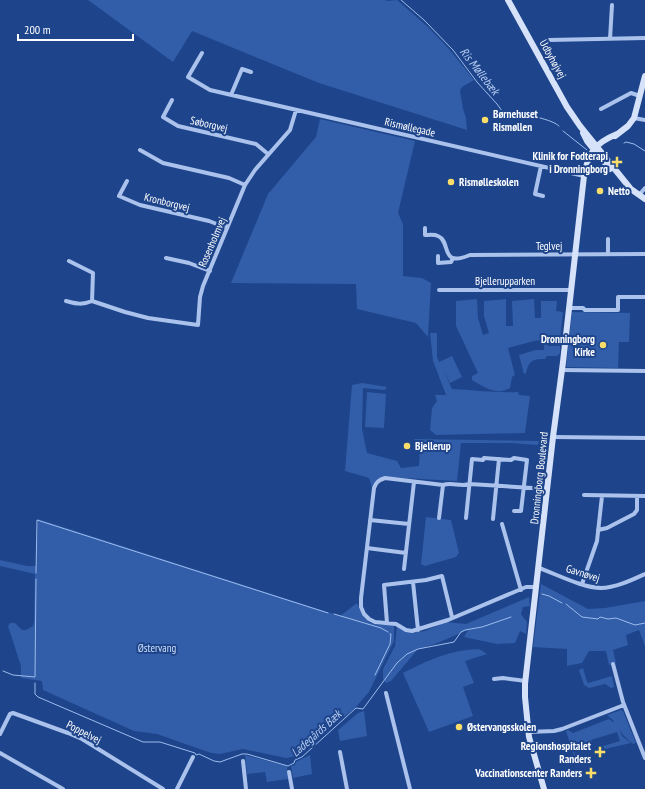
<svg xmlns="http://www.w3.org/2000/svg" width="645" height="789" font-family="'PT Sans Narrow',sans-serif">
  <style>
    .green { fill: #315da9 }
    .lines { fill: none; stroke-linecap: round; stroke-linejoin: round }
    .stream { stroke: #9dbcee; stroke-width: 1 }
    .street { stroke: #aac2ec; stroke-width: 4 }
    .secondary { stroke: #d6e2f9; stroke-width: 6 }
    .poi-dot { fill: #fbdd69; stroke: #1e458b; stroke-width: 1.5 }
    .labels { text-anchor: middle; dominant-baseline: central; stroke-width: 4; stroke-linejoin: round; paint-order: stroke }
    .street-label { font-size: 11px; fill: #fff; stroke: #1e458b }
    .poi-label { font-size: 11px; font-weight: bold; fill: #fff; stroke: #1e458b; text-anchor: start }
    .park-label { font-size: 11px; fill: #cfdff9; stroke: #1e458b }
    .water-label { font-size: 12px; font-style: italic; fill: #b6cdf3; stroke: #1e458b }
  </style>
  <rect width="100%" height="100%" fill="#1e458b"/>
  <path class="green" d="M88,0H385L388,1L397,0L428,27L449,49L474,80L462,87L460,91L463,109L466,118L467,130L319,83L192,31L173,62Z
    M320,119L415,141L398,213L403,224V276L422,278L431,283L428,337L416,323L357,309L356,284L231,283L268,194L316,137Z
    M477,299L478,318L483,335L489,333L484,316V301L506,299V326H513L512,301L534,299L535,318H541V301H557L556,311L563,312L560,340L548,341V346H560V353L557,356H547L545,359C533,359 529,360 526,373L524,374L519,355L535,350H544V340L534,341L508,348L515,375L512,377L510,388C496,396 484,387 472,380V376L478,373L456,326V301Z
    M572,312L630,313L629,342H619L618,368L566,367Z
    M430,333H437V357L439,362L452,356L462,377L450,383L443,369L452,389C474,390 496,393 518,392L519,395L530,396L525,433L436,435L430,430L432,408L437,401L435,395H446L433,361Z
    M362,383L387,387L385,390L363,388L362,429L367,453L397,461L401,468L419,466L420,445L414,439L539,441L538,445L510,443H461L457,481L385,477L374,483L372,488L369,478L345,471L352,385Z
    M367,392L386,394L384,428L365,427Z
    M426,517L451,520L459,553L456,557L425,566L421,564Z
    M38,519L340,616L357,603C366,626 372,625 394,625V641L369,692L355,708L296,756L286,758L243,749L220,754L211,753L157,734L134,731L43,690L42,681L21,678V666L8,626L10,623H15L22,630H26L33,626L34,621L35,574L0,566V560L27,566H36Z
    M541,584L588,609L605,608L645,601V646L639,630L626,635L628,645L613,650L616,663L609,665L606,651H589L582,663L567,666V649L533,647Z
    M529,597L530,606L523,607L521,614L527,622L526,634L520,631L515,643L497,644L464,637L468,630L435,644L418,649L391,681L386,683L383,679V669L395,646L397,626L411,633L425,631L446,622L466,624Z
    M479,649L487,654L465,661L474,683L463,687L473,716L429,732L403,673C429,660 449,650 479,649Z
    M583,668L587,682L588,683L612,676L614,687L611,688L605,684L589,688L584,685L579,670Z
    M621,710L623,711L636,743L633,744L623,735L620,730L622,736L631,743L605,749L603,746L620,741L617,732L591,740L592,742L573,747L579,770L566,731L568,730L573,733L609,719L613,722L614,721L607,715Z
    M364,711L367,736L340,741L338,730L358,713Z
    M245,755L287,766L288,779L267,782L265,772L247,774Z
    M310,755L312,774L293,778L291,766L295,765L296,762Z"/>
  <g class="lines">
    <path class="stream" d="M401,0L424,20L453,50L477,82L497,104L505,115C515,112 551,118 559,126
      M563,131L587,150
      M624,143L626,142L634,144L645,151
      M36,573L37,520L328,613
      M542,594L549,596L562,603
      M566,604L582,617L598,619L600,617L608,619L616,618L635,625L645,623
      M334,614L381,628L388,632
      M3,671L13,675L35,677L36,579
      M375,675L390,644L391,634H390
      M35,683V694L38,697L143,742H160L195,753L196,755L199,754L214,761L220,762L242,754H247L288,766L294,763L295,760L302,757L356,708L363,709L397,663L407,654L418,649L454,642L461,632L465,630L482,627L511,617"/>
    <path class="street" d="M610,39L612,5
      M549,40L645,38
      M202,53L188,77L210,90L584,176
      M231,95L242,69L251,72
      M172,100L163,117L178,126L256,144L268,154
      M601,109L631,93L640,96
      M634,118L645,120
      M140,150L163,163L229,178L245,185
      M541,166L535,194L543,196
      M127,181L119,196L140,205L209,221L227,228
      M639,195L645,188
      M425,228V235C429,235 434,234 438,236C452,242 439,268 470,255L645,254
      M608,239V254
      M438,256V263L451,262L453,258
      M166,258L189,263L210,271
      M69,261L93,273L92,301
      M439,290H571
      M66,301C76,304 83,305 92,301L125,312L148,318L198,325L200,297L203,286L245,185L255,170L290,130L296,110
      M569,308H583L585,310H618V297H645
      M562,370L645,371
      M553,437L645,438
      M584,495L645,496
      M439,518L443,485
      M466,518L472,459L483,460L484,458L511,460L514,458L527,460L521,511H514
      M493,519L499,459
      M370,520L409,524
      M502,524L521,590
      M598,530L607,528L634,514L637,510V496
      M367,548L406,553
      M539,568C556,574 583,588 601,588C615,588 632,580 645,574
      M404,569L414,482
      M413,582L418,630
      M582,584L597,541L602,496
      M536,587H526L448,620L412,631L406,630L396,624L375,622L369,619L364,614L361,607V598L374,488C376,482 379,480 385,478L443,485C452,482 461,487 470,484L548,489
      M387,623L384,585L426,580L442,576L452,617
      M613,664L623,702L645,758
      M494,679L503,678L526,681
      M386,693L410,789
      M528,732L554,731L562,729L624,705
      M0,734L10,714L13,713L68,733L82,739L163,789
      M340,752L347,789
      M0,753L63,789
      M243,761L246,789
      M289,772L292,789
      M177,789L193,757"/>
    <path class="secondary" d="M508,0L567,107L580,126L630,188
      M583,133L587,141L610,169
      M615,136L628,126L634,118L645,76
      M628,187L645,199
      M544,789L529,737L525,697V684L553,437L563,362L584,176C588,153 595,143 617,134"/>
  </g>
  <g class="poi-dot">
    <circle cx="485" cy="120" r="4"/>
    <path d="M615 156h4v4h4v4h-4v4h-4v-4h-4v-4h4z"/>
    <circle cx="451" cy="182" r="4"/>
    <circle cx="600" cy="191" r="4"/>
    <circle cx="603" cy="345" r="4"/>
    <circle cx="407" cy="446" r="4"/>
    <circle cx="459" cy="727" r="4"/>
    <path d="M598 746h4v4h4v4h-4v4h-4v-4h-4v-4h4z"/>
    <path d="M589 767h4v4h4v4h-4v4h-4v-4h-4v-4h4z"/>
  </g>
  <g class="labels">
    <g class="street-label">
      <text transform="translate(553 59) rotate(61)">Udbyhøjvej</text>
      <text transform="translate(209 124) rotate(13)">Søborgvej</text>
      <text transform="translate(410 127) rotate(13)">Rismøllegade</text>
      <text transform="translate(167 202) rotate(14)">Kronborgvej</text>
      <text transform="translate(212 242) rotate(-67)">Rosenholmvej</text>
      <text x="549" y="246">Teglvej</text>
      <text x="505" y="281">Bjellerupparken</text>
      <text transform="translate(539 478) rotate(-84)">Dronningborg Boulevard</text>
      <text transform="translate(583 573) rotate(17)">Gavnøvej</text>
      <text transform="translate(84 732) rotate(27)">Poppelvej</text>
    </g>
    <g class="poi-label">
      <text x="493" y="114">Børnehuset<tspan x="493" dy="13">Rismøllen</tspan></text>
      <text x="608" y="156" text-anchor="end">Klinik for Fodterapi<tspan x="608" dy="13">i Dronningborg</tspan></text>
      <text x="459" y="182">Rismølleskolen</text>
      <text x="608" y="191">Netto</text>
      <text x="595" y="339" text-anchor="end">Dronningborg<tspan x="595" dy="13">Kirke</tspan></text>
      <text x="415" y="446">Bjellerup</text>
      <text x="467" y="727">Østervangsskolen</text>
      <text x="591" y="746" text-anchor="end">Regionshospitalet<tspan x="591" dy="13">Randers</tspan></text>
      <text x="582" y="773" text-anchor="end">Vaccinationscenter Randers</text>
    </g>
    <g class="park-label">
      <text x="157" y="648">Østervang</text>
    </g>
    <g class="water-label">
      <text transform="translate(480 71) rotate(52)">Ris Møllebæk</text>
      <text transform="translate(316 733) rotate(-42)">Ladegårds Bæk</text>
    </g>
  </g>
  <path d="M18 34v6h115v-6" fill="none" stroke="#ffffff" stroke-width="2"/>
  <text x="24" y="34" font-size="12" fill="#ffffff" stroke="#1e458b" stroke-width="3" paint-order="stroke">200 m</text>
</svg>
